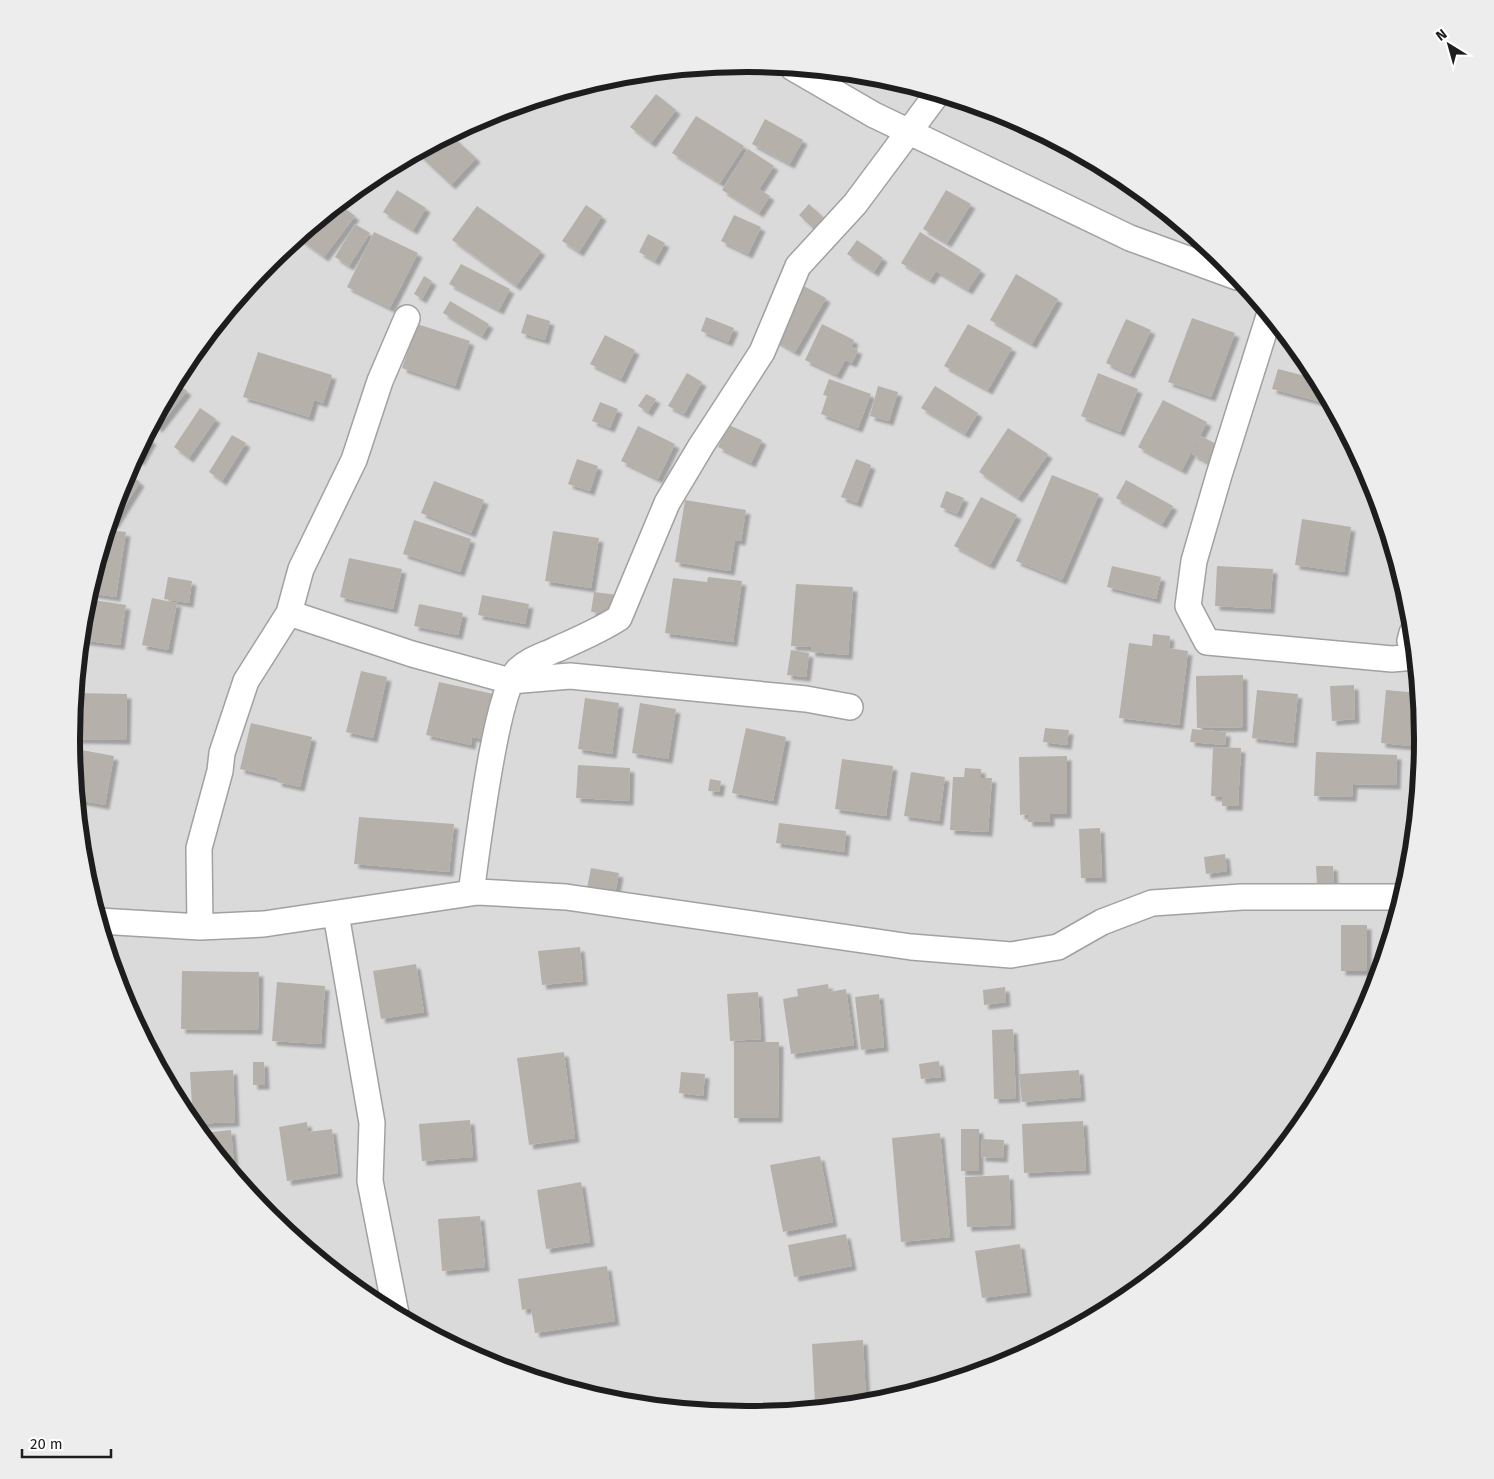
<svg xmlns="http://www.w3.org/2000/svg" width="1494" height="1479" font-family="'Fira Sans',sans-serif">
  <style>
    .residential { fill: #dbdada }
    .building { fill: #b6b0aa; filter: url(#shadow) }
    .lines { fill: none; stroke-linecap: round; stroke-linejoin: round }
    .minor-casing { stroke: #a1a1a1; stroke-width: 28 }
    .minor { stroke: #fff; stroke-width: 25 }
    .rim { fill: none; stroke: #1d1d1d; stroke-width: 6 }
  </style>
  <defs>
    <filter id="shadow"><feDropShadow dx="4.5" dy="4.5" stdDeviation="1" flood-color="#0004"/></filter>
  </defs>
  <rect width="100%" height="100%" fill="#edebe4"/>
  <path class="residential" d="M73 740a674 674 0 1 1 1348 0a674 674 0 1 1-1348 0Z"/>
  <path class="building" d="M656,94L676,110L651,143L630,127Z
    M696,116L744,146L720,183L672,153Z
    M765,119L803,140L790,164L752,144Z
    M451,135L476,158L451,185L417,153Z
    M748,149L774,166L759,189L770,196L759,213L722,190Z
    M397,190L426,208L413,230L383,212Z
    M946,190L971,204L947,243L923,229Z
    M339,204L355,216L324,257L298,238Z
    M809,204L826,220L816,231L799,215Z
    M586,205L602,216L579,252L562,241Z
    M477,206L541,251L516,286L452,240Z
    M734,215L761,227L748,254L721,241Z
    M355,224L370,233L349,266L335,257Z
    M374,232L418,253L390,308L347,287Z
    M920,232L981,270L968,290L936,271L930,280L901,263Z
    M648,234L665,243L655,261L639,252Z
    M857,240L883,258L874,272L847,254Z
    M461,264L510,289L499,310L449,284Z
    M1016,274L1058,299L1032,344L990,320Z
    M424,276L432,281L422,299L414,294Z
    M802,285L826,298L795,352L771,338Z
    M450,301L489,324L482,336L443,313Z
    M527,314L550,321L545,340L521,333Z
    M706,317L734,328L728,342L701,331Z
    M1192,318L1235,333L1211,397L1168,382Z
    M1126,319L1151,330L1130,374L1106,363Z
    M417,324L470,341L455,386L402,368Z
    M822,324L854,340L851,347L858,350L852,363L845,360L837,375L805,360Z
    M968,324L1012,348L988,390L944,366Z
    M605,335L635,350L621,379L590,364Z
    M258,352L332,375L323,403L314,400L309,417L243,397Z
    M1278,369L1317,379L1324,392L1321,402L1272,389Z
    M687,373L702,382L684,414L668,406Z
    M1098,373L1138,389L1120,432L1081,416Z
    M829,379L871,394L858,428L821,414L827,396L823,395Z
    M175,382L187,391L158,428L153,424Z
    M878,386L898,392L889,421L870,416Z
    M935,386L978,413L965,434L921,408Z
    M646,394L656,399L648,412L638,406Z
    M1163,400L1207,422L1182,470L1138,447Z
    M600,402L618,409L610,428L592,421Z
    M200,408L216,419L189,458L174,447Z
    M729,425L762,440L751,463L718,447Z
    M638,426L675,444L658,479L621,461Z
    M1008,428L1048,454L1018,498L979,472Z
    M232,435L246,443L222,481L209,472Z
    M1201,436L1220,446L1211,464L1192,454Z
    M146,437L152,440L140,461L135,458Z
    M577,459L598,466L590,491L568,484Z
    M856,459L871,465L857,503L841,497Z
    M127,473L140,482L114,524L110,522Z
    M1052,475L1099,494L1062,580L1016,561Z
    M1126,480L1173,506L1162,524L1116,498Z
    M434,481L484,500L471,533L421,513Z
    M946,491L964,498L957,514L940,507Z
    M981,497L1017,515L990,565L954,546Z
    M685,500L746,510L741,541L735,540L730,571L675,562Z
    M1302,519L1351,527L1344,572L1295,565Z
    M414,520L471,539L460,572L403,554Z
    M108,530L126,532L116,597L89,593Z
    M553,531L599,538L591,588L545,581Z
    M349,558L402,569L393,609L340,597Z
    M1112,566L1161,577L1156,599L1107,587Z
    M1217,566L1273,569L1270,609L1215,606Z
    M168,577L192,581L189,603L164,599Z
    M708,577L742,581L733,642L665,633L673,578L707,582Z
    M796,584L853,587L848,655L811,652V647L791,646Z
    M594,592L618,595L616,615L591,612Z
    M482,595L529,604L525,624L478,615Z
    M152,598L177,603L168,650L142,645Z
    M87,599L126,605L120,645L81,640Z
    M419,604L463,613L458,635L414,626Z
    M1153,634L1170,636L1169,648L1188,651L1179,725L1119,718L1129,643L1152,646Z
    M791,650L809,653L806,677L787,675Z
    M361,671L387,677L373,738L346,732Z
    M1243,675V727L1197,728L1196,676Z
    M439,682L498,695L488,740L472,737L471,745L426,735Z
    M1354,685L1355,719L1332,721L1330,686Z
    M1257,690L1298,694L1293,743L1252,738Z
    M1386,690L1418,693L1422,734L1421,747L1381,743Z
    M76,693L127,694L126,740L71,739Z
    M585,698L619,703L612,754L578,749Z
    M640,703L676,709L668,759L632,753Z
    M251,723L312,737L300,787L277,782L278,778L240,769Z
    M746,728L786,737L773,801L732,793Z
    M1045,728L1069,730L1067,745L1043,742Z
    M1192,729L1226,732L1225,745L1190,742Z
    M1213,747L1241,748L1238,806H1222V797L1211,796Z
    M76,749L114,756L105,805L77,800L73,760Z
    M1316,752L1397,755L1396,785L1353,784L1352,797L1314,796Z
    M1067,756V814H1050V822H1028V814L1020,815L1019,757Z
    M1413,758H1421L1417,801H1416Z
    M842,759L893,766L886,816L835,809Z
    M578,765L630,768L629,801L576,798Z
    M965,768L981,769V778H992L988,832L950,830L953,777H964Z
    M911,772L945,777L939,821L904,816Z
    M710,779L721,781L719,792L708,791Z
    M359,817L454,824L449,872L354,864Z
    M779,823L846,831L844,852L776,843Z
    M1100,828L1102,878H1081L1079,829Z
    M1225,854L1227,871L1206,874L1204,857Z
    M1316,866H1333L1334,885H1317Z
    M591,868L619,873L615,894L587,888Z
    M1341,925H1367V971H1341Z
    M580,947L583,981L542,985L538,951Z
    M416,964L424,1012L381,1019L373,971Z
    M182,971L259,972L258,1030L181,1029Z
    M277,982L325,986L321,1044L272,1041Z
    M828,984L829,992L846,989L854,1045L791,1054L783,999L798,996L797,989Z
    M1005,987L1006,1002L984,1005L983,990Z
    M758,992L761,1039L730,1041L727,994Z
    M879,994L884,1047L861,1050L855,997Z
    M1013,1029L1016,1098L994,1099L992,1030Z
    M734,1042H779L778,1118H734Z
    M564,1052L575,1138L529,1145L517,1058Z
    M939,1061L941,1077L921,1079L919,1064Z
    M253,1062H264L265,1085H253Z
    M233,1070L235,1122L193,1124L190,1072Z
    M1079,1070L1081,1097L1022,1102L1019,1074Z
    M681,1072L705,1074L703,1096L679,1093Z
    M470,1120L473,1157L422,1161L419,1124Z
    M1083,1121L1086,1170L1024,1173L1022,1124Z
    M307,1122L308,1132L332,1129L338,1173L287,1181L279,1127Z
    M961,1129H979V1171H961Z
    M231,1130L235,1176L204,1137L203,1133Z
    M940,1133L950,1237L901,1242L892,1138Z
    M982,1139L1004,1140L1003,1158L981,1157Z
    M820,1156L833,1222L783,1232L770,1165Z
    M1009,1175L1011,1225L967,1227L965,1177Z
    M581,1182L590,1242L546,1249L537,1190Z
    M480,1216L485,1267L442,1271L438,1219Z
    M846,1234L852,1266L794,1277L788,1245Z
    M1020,1244L1027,1292L982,1298L975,1251Z
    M607,1266L615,1321L535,1333L531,1308L522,1310L518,1279Z
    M863,1340L866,1400L815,1403L812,1344Z"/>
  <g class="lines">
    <defs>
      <path id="minor" d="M793,68L874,115L1130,238L1237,277
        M1269,316L1219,475L1194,561L1188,606L1207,642L1392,659L1415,657
        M289,613L412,654L510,681L570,676L806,699L850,707
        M1412,633L1410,641L1414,646
        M471,893C477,852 495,694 518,670C528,660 542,656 555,650C577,640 599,631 619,618L667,503L701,446L762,352L798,266L855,204L937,94
        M336,914L372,1123L370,1181L396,1314
        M99,921L200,927L264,924L478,892L566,897L911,947L1011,955L1058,947L1102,922L1152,903L1242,897H1402
        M200,927L199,848L220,771L222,753L246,681L289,613L301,569L354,460L380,381L407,318"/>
    </defs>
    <use href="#minor" class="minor-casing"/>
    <use href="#minor" class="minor"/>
  </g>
  <path d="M0 0H1494V1479H0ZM80 739a667 667 0 1 1 1334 0a667 667 0 1 1-1334 0Z" fill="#ededed" fill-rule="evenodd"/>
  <path class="rim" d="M80 739a667 667 0 1 1 1334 0a667 667 0 1 1-1334 0Z"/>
  <g transform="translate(1449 45) rotate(323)" stroke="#ffffff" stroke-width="4" paint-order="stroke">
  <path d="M0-4L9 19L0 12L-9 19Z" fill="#1d1d1d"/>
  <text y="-8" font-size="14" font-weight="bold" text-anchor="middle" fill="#1d1d1d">N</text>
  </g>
  <path d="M22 1449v8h89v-8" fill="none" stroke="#1d1d1d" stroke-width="2.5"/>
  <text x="30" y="1449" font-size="15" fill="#1d1d1d" stroke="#ffffff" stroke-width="4" paint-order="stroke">20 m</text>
</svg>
